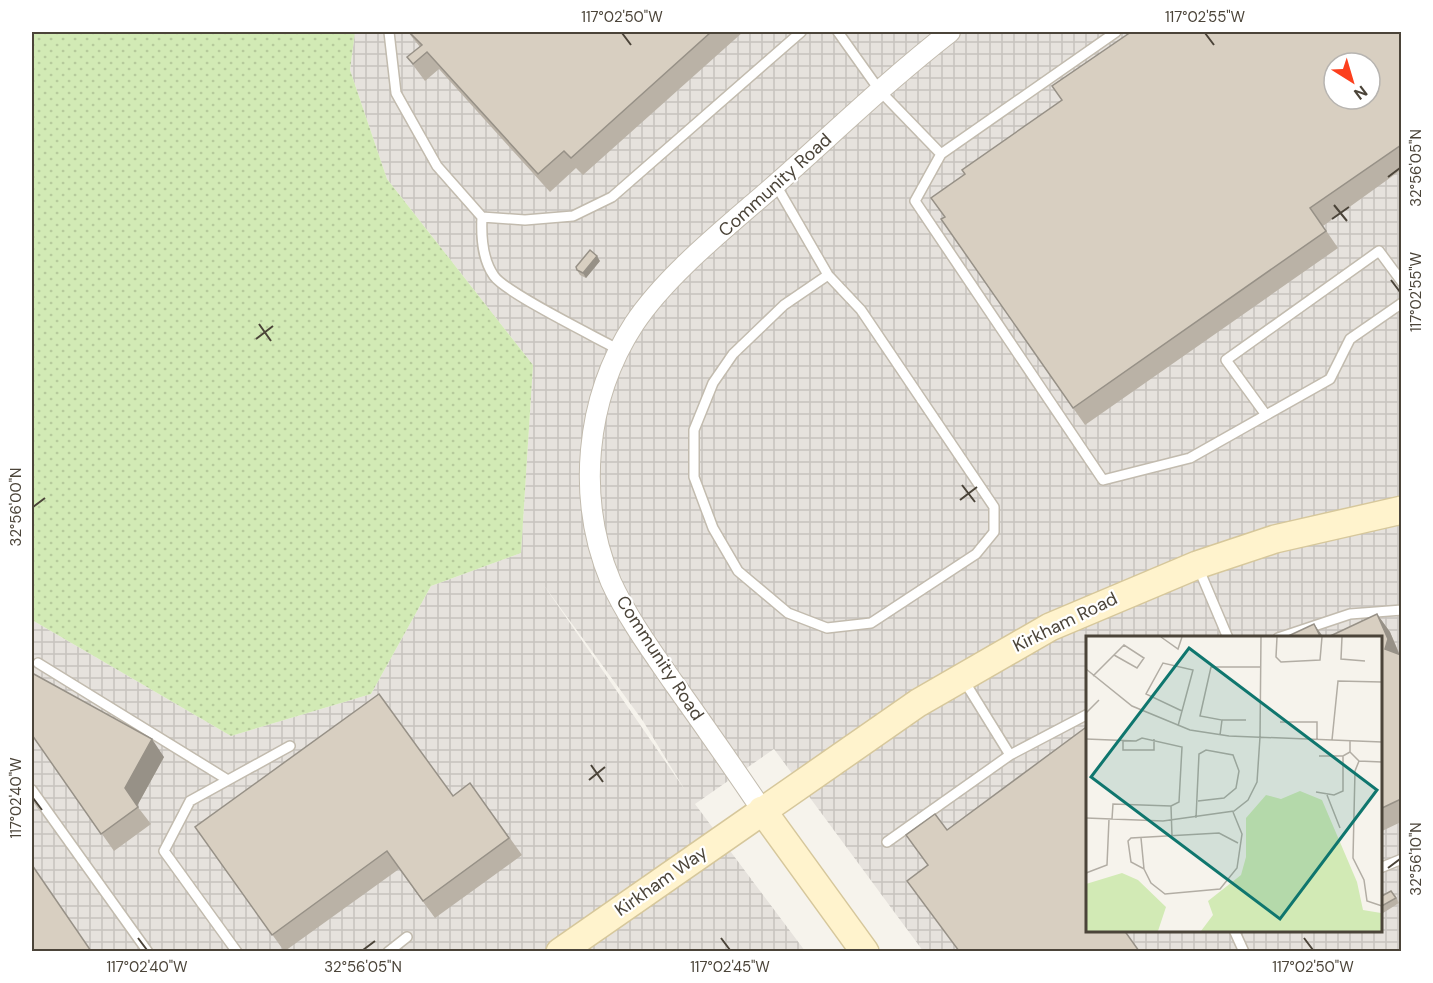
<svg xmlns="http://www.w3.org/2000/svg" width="1433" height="983" font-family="'DM Sans',sans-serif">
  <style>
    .industrial { fill: url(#industrial-grid); fill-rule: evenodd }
    .grass { fill: url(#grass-dots) }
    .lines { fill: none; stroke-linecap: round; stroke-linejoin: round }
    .service-casing { stroke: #c2bbae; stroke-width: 12 }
    .minor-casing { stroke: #c2bbae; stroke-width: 22 }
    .secondary-casing { stroke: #d6c79b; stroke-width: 30 }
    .service { stroke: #fff; stroke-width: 9 }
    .minor { stroke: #fff; stroke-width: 20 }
    .secondary { stroke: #fff3cd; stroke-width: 27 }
    .wall { fill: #bab2a6 }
    .shaded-wall { fill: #979187 }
    .building { fill: #d8cfc1; stroke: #979187; stroke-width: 1.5; fill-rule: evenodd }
    .ticks { fill: none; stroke: #4b4439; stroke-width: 2 }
    .labels { text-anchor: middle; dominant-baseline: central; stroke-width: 4.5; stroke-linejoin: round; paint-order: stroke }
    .street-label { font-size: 18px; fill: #4b4439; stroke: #fff }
    .inset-road { fill: none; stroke: #b2ada4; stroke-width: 1.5 }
    .view { fill: #0f766e; fill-opacity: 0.15; stroke: #0f766e; stroke-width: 3 }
    .inset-edge { fill: none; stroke: #4b4439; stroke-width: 3 }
    .neatline { fill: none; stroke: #4b4439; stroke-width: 2 }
    .ticks-label { font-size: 15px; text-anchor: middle; fill: #4b4439 }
  </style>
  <defs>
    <pattern id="industrial-grid" width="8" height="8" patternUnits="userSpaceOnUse" patternTransform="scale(1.5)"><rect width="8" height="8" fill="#e6e2dd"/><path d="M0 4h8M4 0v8" fill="none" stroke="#c7c3be"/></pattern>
    <pattern id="grass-dots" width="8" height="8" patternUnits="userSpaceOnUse" patternTransform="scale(1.5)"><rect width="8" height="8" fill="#d2eab5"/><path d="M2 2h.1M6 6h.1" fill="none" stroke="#b6ca9c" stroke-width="1.8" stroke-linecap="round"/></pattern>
  </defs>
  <rect width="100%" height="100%" fill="#f6f3ec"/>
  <path class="industrial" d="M355,32H1401V951H923L774,749L695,804L805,951H32V620L231,736L371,694L431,586L521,553L533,365L387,179L350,70ZM1334,63H1370V99H1334ZM543,584L643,721L685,790ZM1088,638H1380V930H1088Z"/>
  <path class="grass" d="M32,32H355L350,70L387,179L533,365L521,553L431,586L371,694L231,736L32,620Z"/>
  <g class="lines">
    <defs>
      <path id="service" d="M389,32L396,93L437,166L482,217C481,237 482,259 494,276C506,293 596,337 619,350
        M838,32L880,91L941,154L915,201L1103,480L1190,458L1330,379L1350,339L1402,303
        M941,154L1116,32
        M776,185L828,275L861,310L994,507V532L976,554L871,623L827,628L788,613L738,571L713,528L694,477V430L713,383L733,354L784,305L828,275
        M482,217L525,220L573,216L612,197L801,32
        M1266,415L1226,360L1379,251L1402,282
        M1198,567L1228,638
        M1278,638L1350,614L1402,610
        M38,663L228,780
        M963,679L1010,755L1088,714
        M32,790L148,952
        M887,842L1010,755
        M1380,868L1402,859
        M1234,930L1244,952
        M237,952L164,851L190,801L290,746
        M388,952L407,937"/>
      <path id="minor" d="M762,810C733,767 703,724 673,682C651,650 627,617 611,582C576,499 585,399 634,324C669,271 736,220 784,177C839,128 892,77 950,32"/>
      <path id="secondary" d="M762,810L865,952
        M560,952L918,703L1050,627L1197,565L1275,539L1402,510"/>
    </defs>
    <use href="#service" class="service-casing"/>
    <use href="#minor" class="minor-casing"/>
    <use href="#secondary" class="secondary-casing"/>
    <use href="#service" class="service"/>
    <use href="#minor" class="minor"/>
    <use href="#secondary" class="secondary"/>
  </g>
  <path class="wall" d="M408,32H743L583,175L576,168L550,192L439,69L425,81L407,57L420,47Z
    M1401,32V170L1323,226L1338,248L1085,425L941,219Z
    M600,261L586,278L580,275L577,270Z
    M1377,614L1390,632L1400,655H1401V822L1380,832V638Z
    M32,735L164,757L137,806L151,824L114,851Z
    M470,783L522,855L435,918L399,869L285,951H284L195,827L453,796Z
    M1395,895L1399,903L1383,913L1380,910V897Z"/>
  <path class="shaded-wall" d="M597,256L600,261L586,278L583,273Z
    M1377,614L1390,632L1400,656L1385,649Z
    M1314,624L1324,638H1321Z
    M152,739L164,757L137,806L125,788Z"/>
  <path class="building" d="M409,32H711L571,158L564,151L538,174L427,52L413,64L407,57L422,45Z
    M1131,32H1401V145L1310,208L1326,231L1073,408L941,219L945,217L931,198L965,174L962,170L1062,100L1052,86ZM1334,63H1370V99H1334Z
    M590,250L597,256L583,273L577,270L576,267Z
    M1377,614L1388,639L1385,649L1401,655V799L1380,809V638H1326Z
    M1314,624L1321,638H1284Z
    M32,673L152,739L125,788L138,807L101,834L32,735Z
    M379,694L453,796L470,783L509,838L423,901L387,851L272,935L195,827Z
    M1085,728L1088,732V930H1124L1139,951H959L907,881L928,865L906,835L935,814L947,830Z
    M32,865L91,951H32Z
    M1391,891L1396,898L1380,907V897Z"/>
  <path class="ticks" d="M622,33L631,45M1205,33L1214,45M1388,177L1400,168M1334,205L1347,221M1332,219L1349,207M1391,280L1400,292M259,324L271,341M256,339L273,326M962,485L975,502M960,500L977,487M33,507L45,498M591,765L603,782M589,780L605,767M33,798L42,810M1388,868L1400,859M138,938L147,950M721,938L730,950M1304,938L1313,950M363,950L375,941"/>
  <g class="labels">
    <g class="street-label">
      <text transform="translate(775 185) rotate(-42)">Community Road</text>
      <text transform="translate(1065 622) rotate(-26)">Kirkham Road</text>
      <text transform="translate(660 658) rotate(57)">Community Road</text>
      <text transform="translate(661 881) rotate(-35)">Kirkham Way</text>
    </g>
  </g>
  <g transform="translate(1086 636)">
    <rect width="296" height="296" fill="#f6f3ec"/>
    <path d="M214,155L236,164L271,246L277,274L295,277V295H115L127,279L122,265L155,239L160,221V182L180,159L195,163ZM36,237L52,244L80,271L72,295H0V248Z" fill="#d2eab5"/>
    <path class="inset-road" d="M75,1L92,13L96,1M191,1L190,21L195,26L234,24L236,1M256,1L255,23L279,25M0,33L46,70L104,94L143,100L296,106M7,40L38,9L58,22L51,32L28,19M0,77L13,64M136,84H160M194,86H231V103M92,90L96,75L60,58L77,27L107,34L96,75M134,99L136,84L114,80L125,31H175M174,101L175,1M0,103L50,105L56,102L96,111L93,166L85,170L86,200M37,104V114H68V103M246,104L252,45L296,46M264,116L273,125L296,126M233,120H257L264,116V105M273,125L269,135L267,222L278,244L281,265L296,270M230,156L248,159L257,155V120M241,159L254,192M0,182L77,185L148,175L162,164L171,146L174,101M110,182L113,118L120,114L147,119L153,135L150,152L138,162L112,165M26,183L27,168L85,170M55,202L58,233L45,226L42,205L45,202L133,197L152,207M58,233L65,247L79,258L134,253L151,232L156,198L147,176M0,237L21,229L23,183"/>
    <path class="view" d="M103,12L291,154L194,283L5,141Z"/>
    <rect width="296" height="296" class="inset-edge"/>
  </g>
  <rect width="1433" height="983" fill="none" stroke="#ffffff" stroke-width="66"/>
  <g transform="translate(1352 81) rotate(143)"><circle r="28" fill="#ffffff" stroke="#b7b4b0" stroke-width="1.5"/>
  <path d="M0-4.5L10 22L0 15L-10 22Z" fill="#fc3f1d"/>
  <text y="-9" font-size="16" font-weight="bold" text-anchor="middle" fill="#4b4439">N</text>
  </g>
  <rect x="33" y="33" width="1367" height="917" class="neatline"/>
  <g class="ticks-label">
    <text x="622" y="22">117°02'50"W</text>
    <text x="1205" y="22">117°02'55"W</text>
    <text transform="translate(1416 168) rotate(-90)" y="5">32°56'05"N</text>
    <text transform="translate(1416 292) rotate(-90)" y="5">117°02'55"W</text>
    <text transform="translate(16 507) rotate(-90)" y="5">32°56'00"N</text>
    <text transform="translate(16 798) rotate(-90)" y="5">117°02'40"W</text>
    <text transform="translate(1416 859) rotate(-90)" y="5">32°56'10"N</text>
    <text x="147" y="972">117°02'40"W</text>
    <text x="363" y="972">32°56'05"N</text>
    <text x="730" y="972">117°02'45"W</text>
    <text x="1313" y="972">117°02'50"W</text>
  </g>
</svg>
